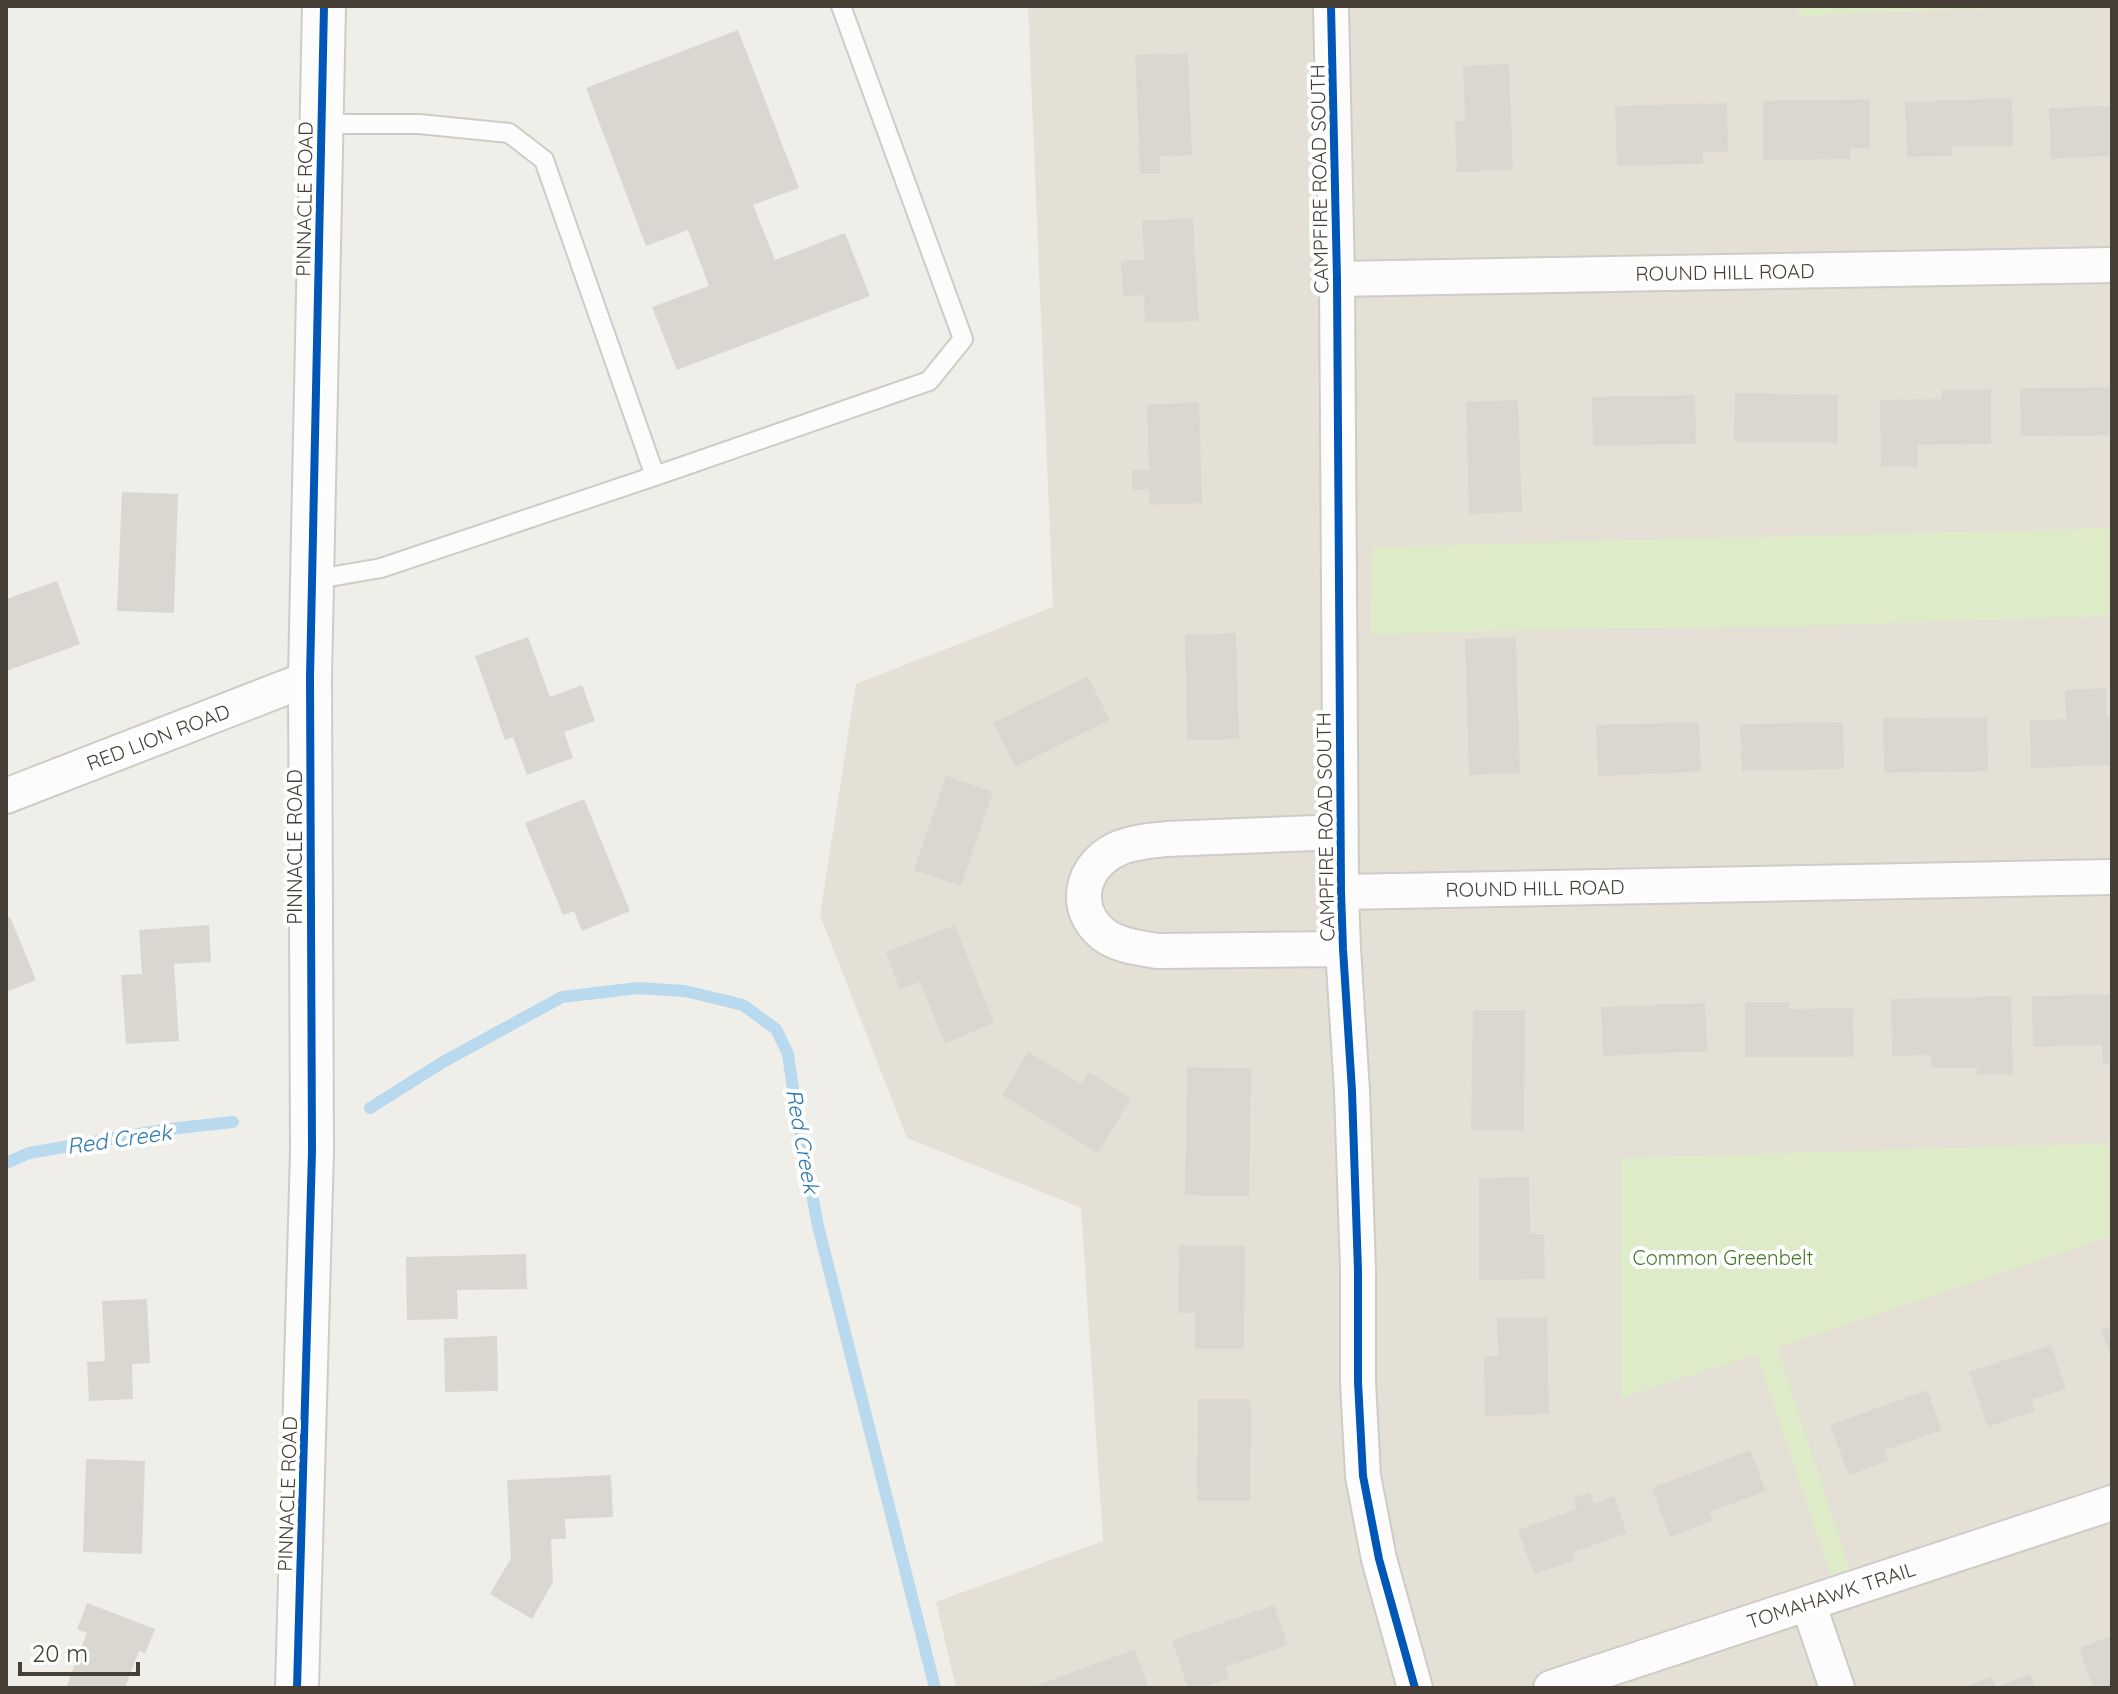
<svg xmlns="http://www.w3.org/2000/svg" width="2118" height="1694" font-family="Quicksand,sans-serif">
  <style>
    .residential { fill: #e4e0d6 }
    .green { fill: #ddebc9 }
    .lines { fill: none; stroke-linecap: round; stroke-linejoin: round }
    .stream { stroke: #b9d9ef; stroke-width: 12 }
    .building { fill: #dad7d1 }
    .service-casing { stroke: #ceccc6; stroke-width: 22 }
    .minor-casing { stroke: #ceccc6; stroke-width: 38 }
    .tertiary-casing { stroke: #ceccc6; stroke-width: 46 }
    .service { stroke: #fdfcfc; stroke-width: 18 }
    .minor { stroke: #fdfcfc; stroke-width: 34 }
    .tertiary { stroke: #fdfcfc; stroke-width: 42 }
    .cycleway-casing { stroke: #fff; stroke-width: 13 }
    .cycleway { stroke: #0057b8; stroke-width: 8 }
    .labels { text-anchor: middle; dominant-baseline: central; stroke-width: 8; stroke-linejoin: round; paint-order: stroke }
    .street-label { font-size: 20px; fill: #463f35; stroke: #fff }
    .park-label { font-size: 20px; fill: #457927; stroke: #fff }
    .water-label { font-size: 22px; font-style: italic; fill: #2c79b3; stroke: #fff }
  </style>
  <rect width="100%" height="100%" fill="#f0eee9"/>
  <path class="residential" d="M1028,6H2112V1688H956L936,1602L1103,1541L1081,1208L907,1138L820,915L856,684L1053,607Z"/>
  <path class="green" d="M1795,6H2051L1800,16Z
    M2112,528V616L1805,626L1554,629L1371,635L1372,547Z
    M2112,1143V1236L1777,1347L1852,1577L1833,1582L1757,1354L1621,1398V1158Z"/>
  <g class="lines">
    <path class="stream" d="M370,1108L443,1062L562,997L638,988L685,991L743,1005L776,1029L788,1054L795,1103L818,1226L935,1688
      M6,1163L29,1153L169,1129L233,1122"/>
  </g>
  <path class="building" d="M738,30L799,188L753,205L775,260L845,233L870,296L677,370L652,307L709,286L688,230L646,246L586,88Z
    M1188,53L1192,155L1160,156V174H1140L1135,55Z
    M1509,64L1513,170L1457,172L1455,121H1465L1463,66Z
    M2012,98L2013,146L1952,147V156L1907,157L1905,102Z
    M1870,99V148L1850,149V159L1763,160V101Z
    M1727,103L1728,152H1703V164L1617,166L1615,106Z
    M2112,106V156L2051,159L2049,108Z
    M1193,218L1199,321L1145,323L1144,295L1123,297L1121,261L1144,260L1142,221Z
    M2112,387V435L2021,436L2020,388Z
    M1991,389V444L1918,445V467H1881L1880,400L1942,399V390Z
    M1735,393L1838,395V443L1734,442Z
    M1695,395L1696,444L1593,446L1592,397Z
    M1518,400L1522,512L1469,514L1466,402Z
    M1199,402L1202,503L1149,505V489L1132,490V470H1149L1147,405Z
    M122,492L178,494L174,613L117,611Z
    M57,581L80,644L6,671V599Z
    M1236,633L1239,739L1187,740L1185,635Z
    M528,637L550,697L582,685L595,721L564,732L573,758L527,775L513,737L505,740L475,656Z
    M1516,637L1520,773L1469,775L1465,639Z
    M1088,676L1110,720L1015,767L993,723Z
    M2106,688V717H2112V765L2031,768L2030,720L2066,719L2065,690Z
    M1987,717L1988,771L1884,773L1883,718Z
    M1699,722L1701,772L1598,776L1596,725Z
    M1843,722L1844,769L1742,771L1740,724Z
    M946,776L993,792L961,886L914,870Z
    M584,799L630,911L582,931L574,911L563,915L525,823Z
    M10,917L36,980L6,992V918Z
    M209,925L211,962L174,964L179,1041L126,1044L121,975L142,974L139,930Z
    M955,925L994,1023L945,1043L920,982L900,990L886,952Z
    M2112,994V1064H2103L2102,1045L2033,1047L2032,996Z
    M2011,996L2013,1075H1977V1068H1931V1055L1892,1056L1891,999Z
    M1745,1002H1789V1009L1853,1008L1854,1057H1745Z
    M1705,1003L1707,1051L1603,1056L1601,1007Z
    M1473,1010H1525L1524,1131H1471Z
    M1028,1052L1082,1084L1089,1072L1131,1098L1098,1153L1002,1095Z
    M1187,1067L1251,1068L1249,1196L1185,1195Z
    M1529,1177L1530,1234H1544L1545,1279L1479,1280V1178Z
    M1179,1245L1245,1246L1244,1349H1195V1313H1178Z
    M526,1254L527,1289L457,1290L458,1319L407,1320L406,1257Z
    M147,1299L150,1363L132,1364L133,1399L89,1401L87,1362L105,1361L102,1301Z
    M1547,1317L1549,1414L1485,1416L1484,1356H1498L1497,1318Z
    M2112,1326V1360L2101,1330Z
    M497,1336L498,1391L445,1392L444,1338Z
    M2051,1345L2066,1389L2031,1400L2035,1411L1988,1427L1969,1372Z
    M1927,1390L1942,1430L1885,1450L1888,1461L1849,1475L1830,1425Z
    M1198,1399H1251L1250,1501H1197Z
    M1750,1450L1766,1491L1710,1512L1713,1521L1670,1537L1652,1488Z
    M86,1459L145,1461L142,1554L83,1552Z
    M611,1475L613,1517L565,1519L566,1539H551L553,1582L532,1619L490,1594L511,1558L507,1480Z
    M1590,1492L1594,1504L1614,1496L1627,1533L1572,1553L1575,1560L1534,1574L1518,1530L1577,1509L1573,1498Z
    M87,1603L155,1629L145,1654L139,1651L125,1688H66L87,1633L77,1629Z
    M1274,1605L1288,1645L1226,1667L1229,1678L1199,1688H1188L1172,1640Z
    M2112,1636V1688H2093L2079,1648Z
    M1135,1649L1149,1688H1030Z
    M2030,1674L2035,1688H1961L1992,1676L1996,1687Z"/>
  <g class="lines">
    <defs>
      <path id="service" d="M655,476L929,381L963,339L841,6
        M312,580L381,568L655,476L544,160L509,133L419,124H321"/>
      <path id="minor" d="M1331,6L1337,279L1341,892L1343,949L1352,1091L1358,1271V1382L1363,1476L1379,1559L1415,1688
        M1337,279L2112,265
        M6,796L310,678
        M1341,832L1166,839C1150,841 1132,842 1117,849C1081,866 1071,909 1104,935C1119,946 1140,948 1158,951L1343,949
        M1341,892L2112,877
        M1808,1603L1837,1688
        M1551,1688L2112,1503"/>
      <path id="tertiary" d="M297,1688L312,1151L310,678L324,6"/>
    </defs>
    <use href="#service" class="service-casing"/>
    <use href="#minor" class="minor-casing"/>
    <use href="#tertiary" class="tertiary-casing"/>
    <use href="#service" class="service"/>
    <use href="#minor" class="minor"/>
    <use href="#tertiary" class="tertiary"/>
    <defs>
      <path id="cycleway" d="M1331,6L1337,279L1341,892L1343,949L1352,1091L1358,1271V1382L1363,1476L1379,1559L1415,1688
        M297,1688L312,1151L310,678L324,6"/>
    </defs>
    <use href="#cycleway" class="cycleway-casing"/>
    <use href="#cycleway" class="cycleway"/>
  </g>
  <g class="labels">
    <g class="street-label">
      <text transform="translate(1319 179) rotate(-91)">CAMPFIRE ROAD SOUTH</text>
      <text transform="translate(304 199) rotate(-89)">PINNACLE ROAD</text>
      <text transform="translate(1725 272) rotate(-1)">ROUND HILL ROAD</text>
      <text transform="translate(158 737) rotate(-21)">RED LION ROAD</text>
      <text transform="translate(1325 827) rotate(-91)">CAMPFIRE ROAD SOUTH</text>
      <text transform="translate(294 847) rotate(-90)">PINNACLE ROAD</text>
      <text transform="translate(1535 888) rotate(-1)">ROUND HILL ROAD</text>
      <text transform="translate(287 1494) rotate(-88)">PINNACLE ROAD</text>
      <text transform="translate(1831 1595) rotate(-18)">TOMAHAWK TRAIL</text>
    </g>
    <g class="park-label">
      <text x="1723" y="1257">Common Greenbelt</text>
    </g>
    <g class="water-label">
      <text transform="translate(119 1139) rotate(-8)">Red Creek</text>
      <text transform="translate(803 1141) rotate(80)">Red Creek</text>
    </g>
  </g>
  <rect width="2118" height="1694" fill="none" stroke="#463f35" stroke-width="16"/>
  <path d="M20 1662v12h118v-12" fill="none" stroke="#463f35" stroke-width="4"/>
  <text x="32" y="1662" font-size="24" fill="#463f35" stroke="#ffffff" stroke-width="6" paint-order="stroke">20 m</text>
</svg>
